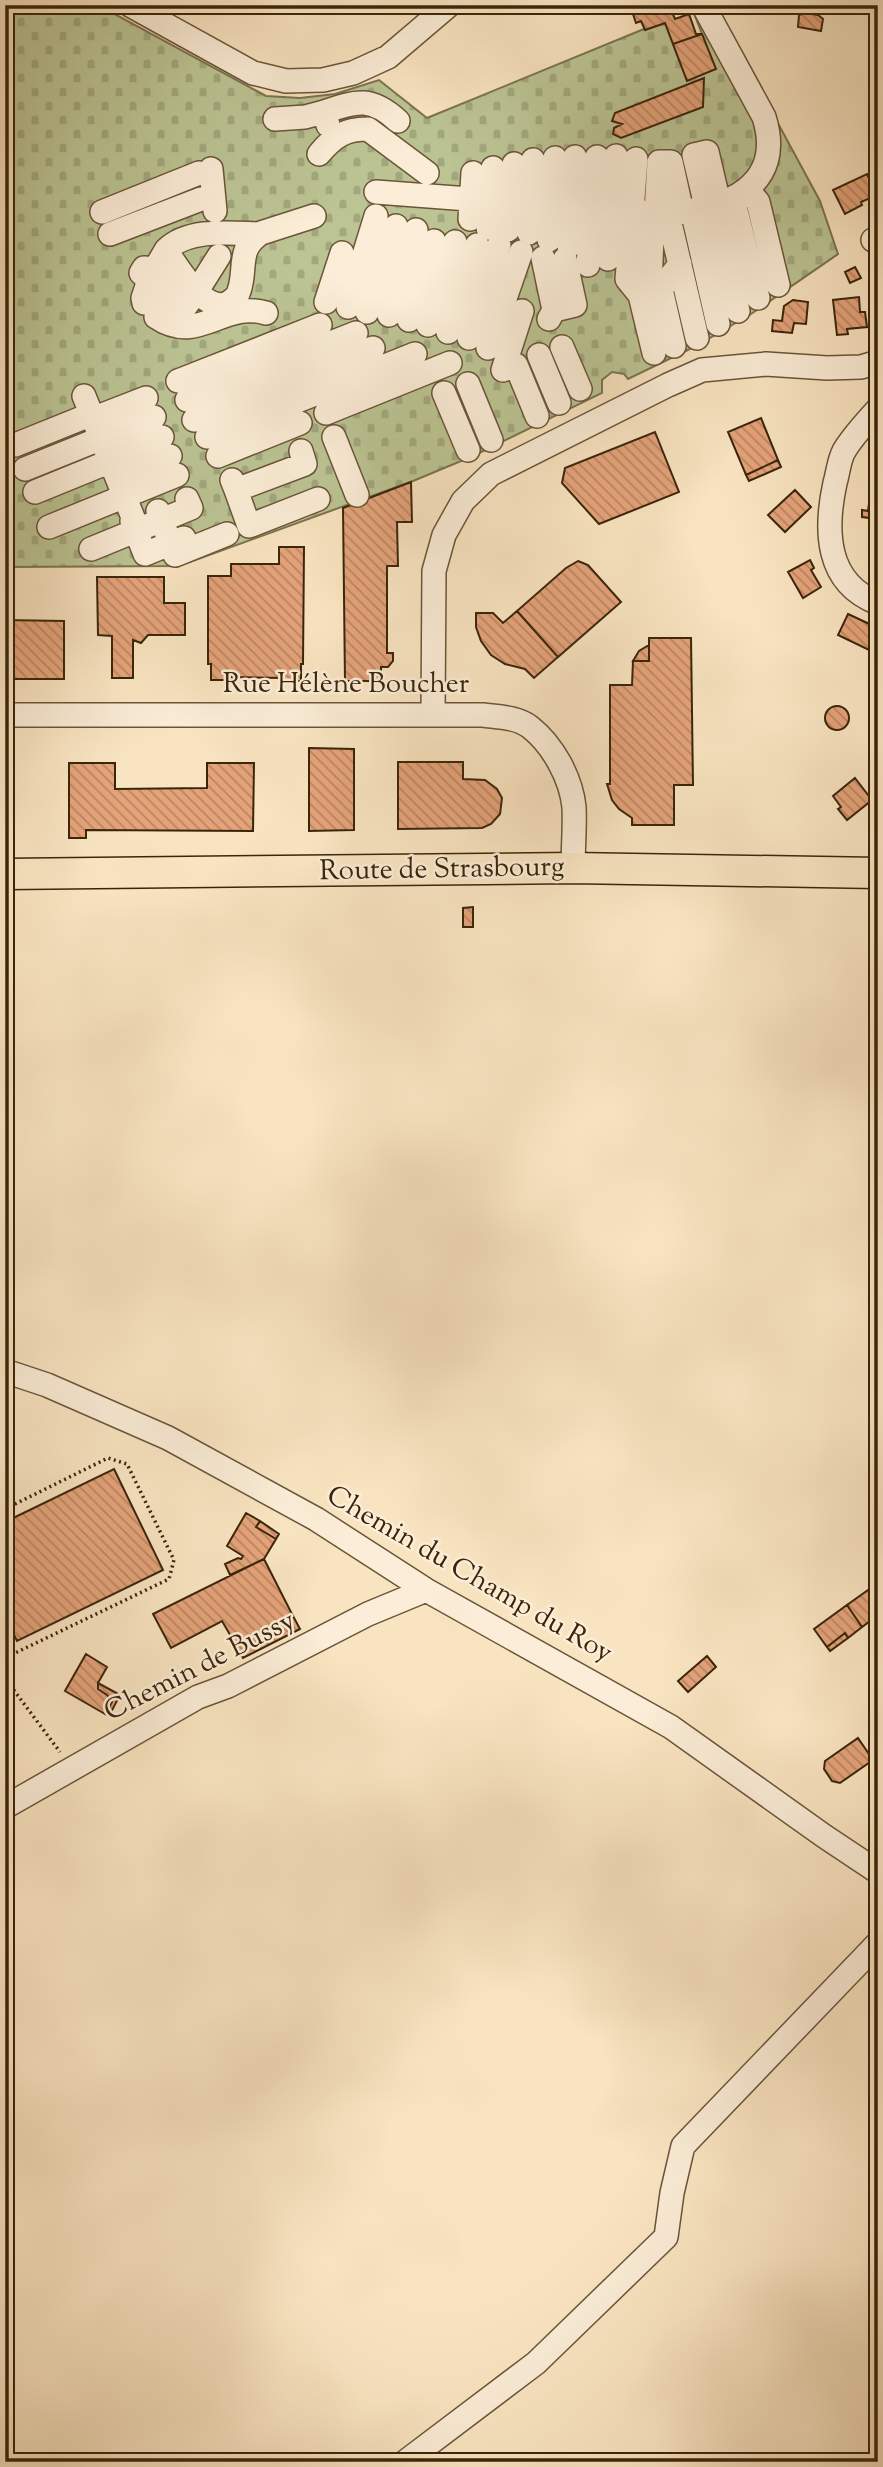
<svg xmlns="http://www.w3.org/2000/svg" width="883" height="2467" font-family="'Sorts Mill Goudy',serif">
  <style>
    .cemetery { fill: url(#cemetery-stones); stroke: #7b744f; stroke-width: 2 }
    .building { fill: url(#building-back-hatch); stroke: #3a250a; stroke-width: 2 }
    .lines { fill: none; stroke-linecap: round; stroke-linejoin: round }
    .minor-casing { stroke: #6a5538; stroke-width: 26 }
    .major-casing { stroke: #3a250a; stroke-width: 33 }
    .path { stroke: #3a250a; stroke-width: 3.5; stroke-dasharray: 2 3.5; stroke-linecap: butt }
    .minor { stroke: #fbedd7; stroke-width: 23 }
    .major { stroke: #f9e4c1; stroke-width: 30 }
    .labels { text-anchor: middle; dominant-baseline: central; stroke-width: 5; stroke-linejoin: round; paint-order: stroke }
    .street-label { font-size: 28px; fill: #3a250a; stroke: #fbedd7 }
  </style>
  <defs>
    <pattern id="cemetery-stones" width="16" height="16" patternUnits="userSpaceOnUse" patternTransform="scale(1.75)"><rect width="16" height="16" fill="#bcc494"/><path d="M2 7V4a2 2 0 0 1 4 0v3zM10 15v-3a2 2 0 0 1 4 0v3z" fill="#a2a87e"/></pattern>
    <pattern id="building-back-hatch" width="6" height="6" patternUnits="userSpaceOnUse" patternTransform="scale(1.75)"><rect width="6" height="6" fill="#e5a37a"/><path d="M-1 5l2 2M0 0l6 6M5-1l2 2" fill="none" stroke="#bb8562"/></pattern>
  </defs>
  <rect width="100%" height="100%" fill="#f9e4c1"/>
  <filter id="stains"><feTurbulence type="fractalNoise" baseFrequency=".00286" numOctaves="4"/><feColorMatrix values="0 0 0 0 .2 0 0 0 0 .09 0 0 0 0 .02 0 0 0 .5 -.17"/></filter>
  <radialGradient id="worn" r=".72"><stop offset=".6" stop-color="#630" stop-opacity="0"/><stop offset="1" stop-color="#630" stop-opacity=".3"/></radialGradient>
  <path class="cemetery" d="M5,5H98L266,96L300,98L335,94L379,80L427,118L644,29L645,30L665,23L687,80L715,69L691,5H714L820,201L838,254L751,314L696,346L628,379L624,374L612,372L602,380V393L473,456L413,481L179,566L5,567Z"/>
  <path class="building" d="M630,5H669L675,19L689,14L696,34H702L673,44L665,23L645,30L641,21L636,23Z
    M805,13L818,15L823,19L821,31L798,27L799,15Z
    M702,34L716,69L687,81L673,44Z
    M704,78L703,107L621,138L613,134L614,128L622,124L612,121L615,113Z
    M867,174L877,195L861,202L862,205L845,214L833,190Z
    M855,267L861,278L850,283L845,272Z
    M859,297L860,312H865L867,327L847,329L848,334L837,335L833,300Z
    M793,300L808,302L806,324L794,323L792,333L772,331L773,320L782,321L784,306Z
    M761,418L778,460L746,475L728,432Z
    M655,432L679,492L599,524L562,483L565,468Z
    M778,460L781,467L749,481L746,475Z
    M411,482L412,522H397L398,566H387V653H393V661L388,667H381V681H345L343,508Z
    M871,489L878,490V519L862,517V510L868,511Z
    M795,490L811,507L785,532L768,515Z
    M279,547H304L303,664H301V681H280V678L232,677L233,680H211V664H208V576H231V564H279Z
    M810,560L814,568L811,570L821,587L803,598L788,572Z
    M578,561L588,565L621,602L558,657L517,611L566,568Z
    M97,577H164V603H185V635H148L141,643L133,640V678H112V636L98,635Z
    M517,611L558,657L534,678L525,669L505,664L491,655L481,641L476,627V613H493L503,623Z
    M848,614L878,628V633L869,650L838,635Z
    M5,620L64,621V679H7L5,682Z
    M649,638H691L693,785H674V825H632V818L619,809L612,800L607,784H610V685H632L633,661H649Z
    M649,645V661H633L639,651Z
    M825 718a12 12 0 1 1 24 0a12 12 0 1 1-24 0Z
    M309,748L354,749V830L309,831Z
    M5,751H14V838H5Z
    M398,762H463V779L485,780L497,789L502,798L500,814L491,824L482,828L398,829Z
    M69,763H115V789L207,788V763H254L253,831L86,830V838H69Z
    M855,778L872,800L847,820L838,809L841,807L833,796Z
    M473,907V927H463V908Z
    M114,1469L163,1570L17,1641L5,1616V1522Z
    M246,1513L260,1521L256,1527L276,1539L264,1559L230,1575L225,1564L238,1558L241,1559L243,1556L227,1546Z
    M260,1521L279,1534L276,1539L256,1527Z
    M264,1559L293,1616L236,1645L222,1621L171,1648L153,1614Z
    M878,1583V1609L875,1611L878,1615L862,1627L847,1605Z
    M847,1605L862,1627L848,1638L845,1633L827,1647L814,1629Z
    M293,1616L300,1629L243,1658L236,1645Z
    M845,1633L848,1638L830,1651L827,1647Z
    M86,1654L107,1667L98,1683V1689L107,1695L112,1702L105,1714L65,1691Z
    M707,1656L716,1667L688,1692L678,1681Z
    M98,1683L120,1695L109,1716L105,1714L112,1702L107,1695L98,1689Z
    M858,1738L873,1760L840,1783L832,1781L824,1769L825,1761Z"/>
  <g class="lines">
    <defs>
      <path id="minor" d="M130,5L253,73L286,81L323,80L353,73L388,57L449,5
        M324,112C357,101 371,96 398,121
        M275,119L305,117L324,112L328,125
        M319,154C334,136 345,129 368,129L427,173
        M211,169L215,211
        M747,189L758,202L778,285
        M376,192L668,214C725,209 786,187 764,117L703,5
        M733,199L758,298
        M713,205L738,311
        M706,206L694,155L707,152L719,203
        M692,210L718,324
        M632,211L636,159
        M633,211L627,279L640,295L654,353
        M102,212L199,173
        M656,213L659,162H671L682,212
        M668,214L697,338
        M470,219L473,173
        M488,228L493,168
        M508,230L514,164
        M529,233L533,160
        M110,234L201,199
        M259,234C230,233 188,228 166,250C177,266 204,314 228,303C233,300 238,296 239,291C247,269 236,249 261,233L314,216
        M549,240L555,158
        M873,240L878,238
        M569,246L575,157
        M219,256L197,291L182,311L163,313L156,317C199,346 222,300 266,313
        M543,258L554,310
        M608,259L616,156
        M588,265L597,157
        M155,269L144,268L141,273L149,280L159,278L161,275L155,269L166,250
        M149,280L143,298L144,303L167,292L186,280
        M640,295L650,286L653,213
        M326,302L342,253
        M348,307L376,216
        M367,312L396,226
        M389,315L416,230
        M549,319L554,310L575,305L565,259
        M409,320L434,241
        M428,325L455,242
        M448,332L477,245
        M469,338L499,245
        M674,346L661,289L680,264
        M562,347L580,389
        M488,348L521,252
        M539,355L559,403
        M516,365L537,416
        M503,370L522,311
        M178,381L320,325
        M468,384L491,440
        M444,393L468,450
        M84,396L134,520
        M187,400L356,333
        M878,409C866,422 853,436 844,451C839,460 838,473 835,483C825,529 825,583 878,603
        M111,412L142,489
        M326,413L450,363
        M97,417L146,398
        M194,420L373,348
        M207,437L415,354
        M334,437L357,495
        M15,445L92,414
        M218,456L300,423
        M112,457L162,437
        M25,469L154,417
        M120,476L170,456
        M232,480L236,490L305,464L301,451
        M236,490L249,526L318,499
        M35,492L111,461
        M158,511L175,555L227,534
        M132,521L145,554L184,538
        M49,527L177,475
        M91,549L191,508L187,499
        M433,714L434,571L444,535L463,501L491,474L668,385L702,370L766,364L827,368L861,367L878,362
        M5,715H483C498,717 517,717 530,727C553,745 571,778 574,807C575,827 573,848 573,868
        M5,1371L47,1385L168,1438L316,1519L426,1590L671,1727L824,1836L878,1872
        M5,1807L198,1697L228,1686L368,1614L426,1590
        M405,2462L536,2363L666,2237L672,2193L683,2146L878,1943"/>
      <path id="major" d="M5,874L573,868L878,873"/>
    </defs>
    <use href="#minor" class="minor-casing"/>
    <use href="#major" class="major-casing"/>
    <path class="path" d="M5,1509L108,1458L127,1464L174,1560L169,1579L11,1655
      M5,1643L11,1655L10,1685L60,1752"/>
    <use href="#minor" class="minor"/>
    <use href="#major" class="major"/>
  </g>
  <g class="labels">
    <g class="street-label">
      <text x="346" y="685">Rue Hélène Boucher</text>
      <text transform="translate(442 870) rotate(-1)">Route de Strasbourg</text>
      <text transform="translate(469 1575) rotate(30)">Chemin du Champ du Roy</text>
      <text transform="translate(200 1667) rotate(-27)">Chemin de Bussy</text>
    </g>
  </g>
  <rect width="883" height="2467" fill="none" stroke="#f9e4c1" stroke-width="28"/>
  <rect x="7" y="7" width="869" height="2453" fill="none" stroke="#3a250a" stroke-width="3.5"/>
  <rect x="14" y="14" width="855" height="2439" fill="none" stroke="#3a250a" stroke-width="2"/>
  <rect width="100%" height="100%" filter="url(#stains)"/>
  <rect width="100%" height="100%" fill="url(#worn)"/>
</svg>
